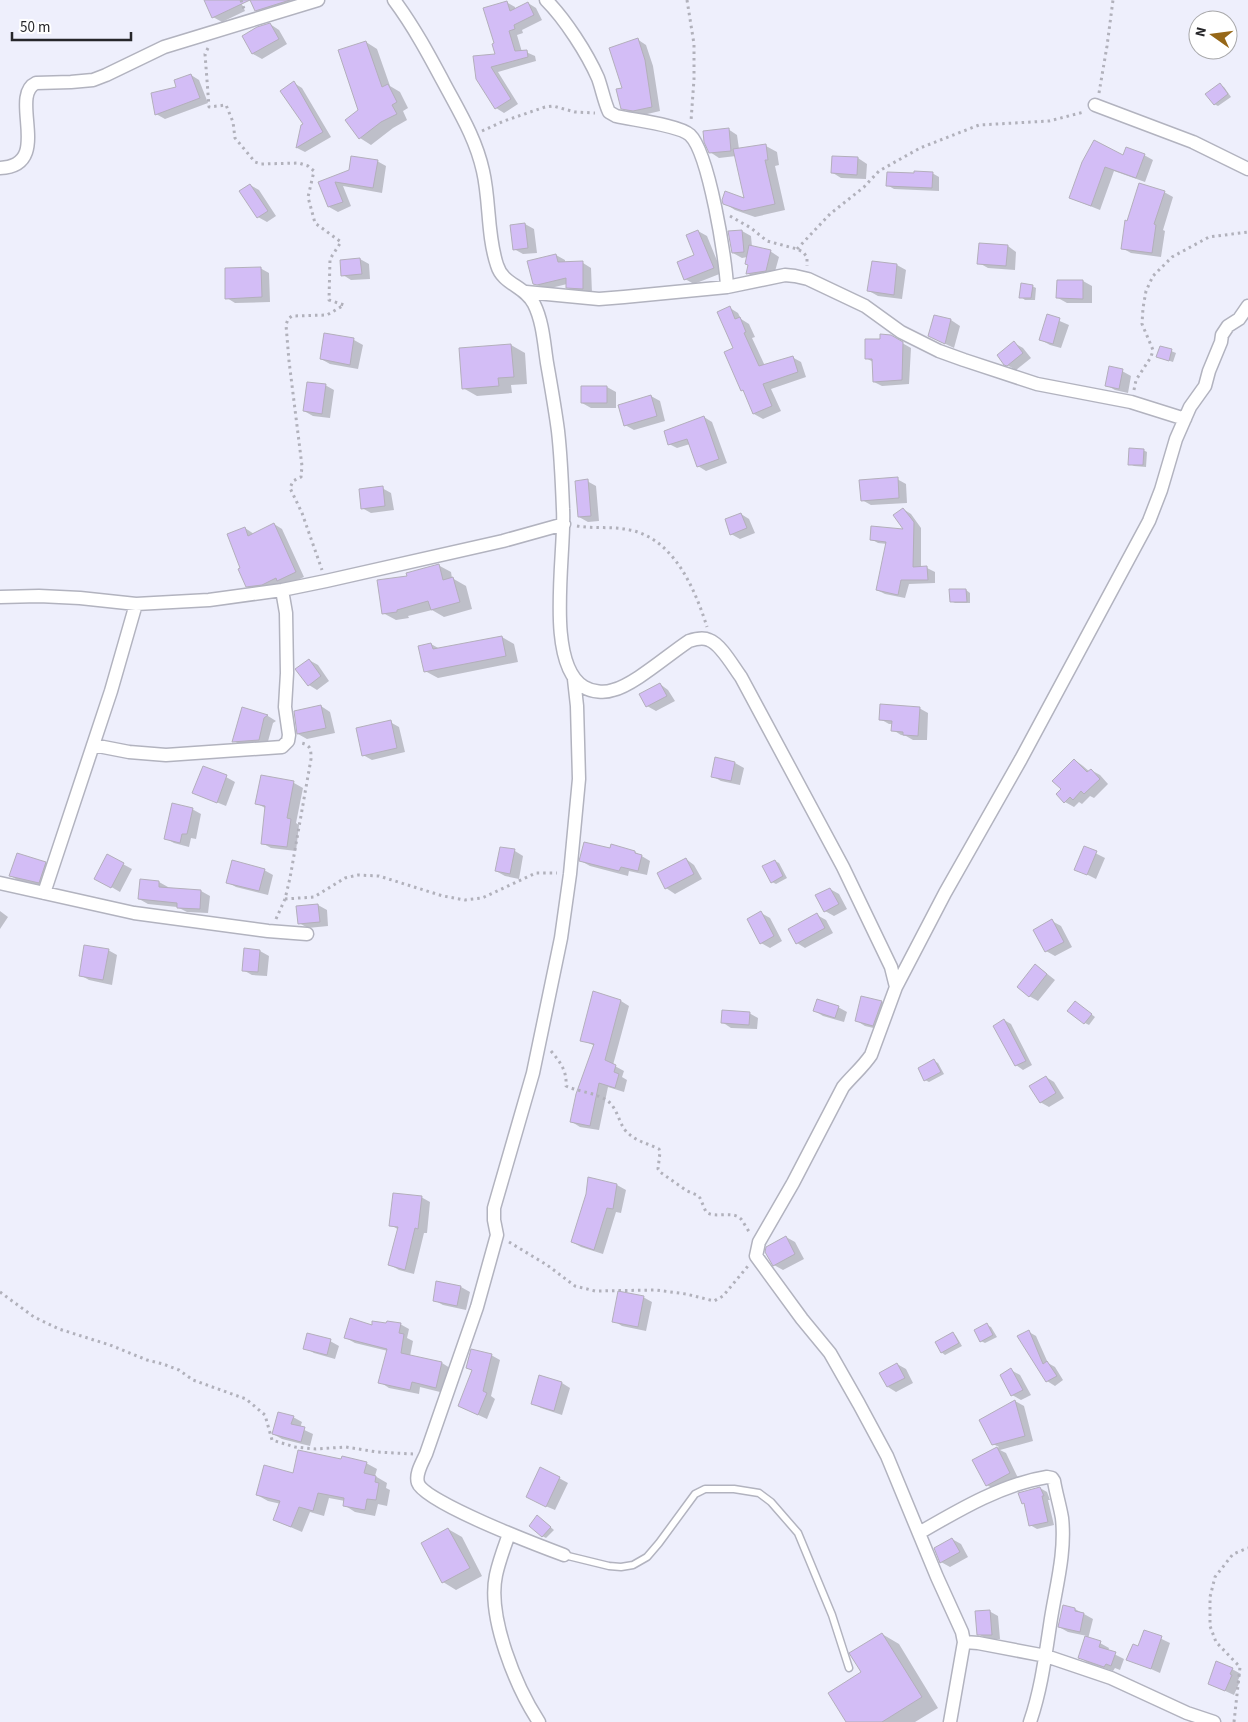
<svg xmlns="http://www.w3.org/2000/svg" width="1248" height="1722" font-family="'Source Sans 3',sans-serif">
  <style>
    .shadow { fill: #0003 }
    .building { fill: #d3bdf6; stroke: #b3afbb }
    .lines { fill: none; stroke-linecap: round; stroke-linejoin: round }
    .service-casing { stroke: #b2b3bf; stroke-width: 9 }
    .minor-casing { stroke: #b2b3bf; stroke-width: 15 }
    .path { stroke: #b1b1bb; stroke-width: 3; stroke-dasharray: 2.5 4; stroke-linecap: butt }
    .service { stroke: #fff; stroke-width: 6 }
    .minor { stroke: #fff; stroke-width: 12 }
  </style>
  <rect width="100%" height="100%" fill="#eeeffc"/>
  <path class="shadow" d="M205,0H240L245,11L222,22L213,17Z
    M251,0H301L264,14L256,10Z
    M506,2L515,7V9L528,3L536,8L542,20L522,30L523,33L517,35L522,52H526L535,56L536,61L498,72L518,104L504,113L496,108L477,79L496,55Z
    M270,24L279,30L287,44L262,59L253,54L243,36Z
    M637,39L646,45L653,66L660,111L643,115L631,113L622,108Z
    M366,42L377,49L390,86L400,92L408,108L403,111L407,120L393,128L371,145L360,138V110Z
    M191,75L199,80L208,103L165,119L156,114Z
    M294,83L302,88L331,137L305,152L297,148L302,126L305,125Z
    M1220,85L1224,87L1231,97L1218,106L1214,104Z
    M728,129L737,135L739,149L766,146L777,152L779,165L775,166L785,210L755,217L735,210L724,203L746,200L736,156L719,158L710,152Z
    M1144,155L1153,160L1145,182L1114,171L1100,210L1070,198L1083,163Z
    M858,158L867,164L866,179L841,178L833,173Z
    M377,161L386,166L382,193L343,186L351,206L338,212L329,207L319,183Z
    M888,173H932L939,177V191L894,189L887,185Z
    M250,185L259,190L276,216L267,222L258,217Z
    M1164,192L1173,197L1163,230L1165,231L1161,257L1131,253L1122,248L1128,222Z
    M525,224L534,229L537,253L523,254L514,249L511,226Z
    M698,231L707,236L722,273L694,284L685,279L695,256Z
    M742,231L751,236L752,247L770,251L779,257L774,275L755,278L747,273L749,265L747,257L742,258L733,253Z
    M1008,246L1016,252L1015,270L988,268L979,263Z
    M556,255L565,260V263H583L591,268L592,293L576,292L567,287V284L547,289L534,284Z
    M360,259L369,264L370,279L351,280L343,275L341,261Z
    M873,262L897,265L906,270L902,299L878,296L869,291Z
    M260,268L269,273L270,302L235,303L227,298Z
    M1083,281L1092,286V303H1067L1058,298Z
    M1032,286L1036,288L1035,300H1025L1021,297Z
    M730,308L738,313L741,319L749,324L755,337L752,338L765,366L792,357L801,362L806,377L771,389L781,411L763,419L754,414L745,392L742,390Z
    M935,316L951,320L960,326L954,348L929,336Z
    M1048,316L1069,325L1061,348L1050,345L1041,340Z
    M325,335L354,340L363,345L358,369L330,364L321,359Z
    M890,336L911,348L909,384L882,386L874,382L873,362L866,358L882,341Z
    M1014,343L1023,348L1031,358L1016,370L1005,364Z
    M511,345L525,353L527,384L511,385L512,393L477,396L463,388Z
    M1161,347L1176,353L1173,362L1158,357Z
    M1122,371L1131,376L1128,393L1115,390L1106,385Z
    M325,385L334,390L330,418L313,416L304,411Z
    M583,387H607L616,392V408H591L582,403Z
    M651,396L660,401L665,421L634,430L625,425Z
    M704,417L712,422L727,463L706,471L698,466L690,444L677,448L669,444Z
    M1143,450L1147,452L1146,467L1134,466L1130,464Z
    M897,479L906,484L907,503L871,505L862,500Z
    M587,481L596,486L599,521L588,522L579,517Z
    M382,488L391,493L394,510L371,513L362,508Z
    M903,509L911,514L921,528V568H927L935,572V583L909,584L905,598L885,594L877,590L887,544L878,543L871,539L905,531Z
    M741,514L749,519L755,533L740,539L731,534Z
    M274,524L282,529L304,577L286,585L283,583L271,589L255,591L247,586L241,569L245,528L254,534Z
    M438,565L451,572L452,578L466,586L472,609L444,617L432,610L408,616L409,618L396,620L383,613L408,577Z
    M966,590L970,593V603H955L951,601Z
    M502,637L514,644L518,662L438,678L425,671L431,644L440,649Z
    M309,660L318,665L329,681L317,690L309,685Z
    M660,684L668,690L675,701L656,711L647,706L641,694Z
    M321,706L330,712L335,733L307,739L298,734Z
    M919,708L928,713L927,740H913L906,736L901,735L893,730V724H889L880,719Z
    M243,709L268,716L276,721L273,723L267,745L242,746L234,741Z
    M390,722L399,727L405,752L372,760L363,755Z
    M716,759L735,763L744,768L740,785L721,781L712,776Z
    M1075,760L1083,766L1090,772L1091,770L1100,775L1108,784L1094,798L1090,796L1082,804L1079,802L1074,807L1065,802L1057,794L1062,790Z
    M262,776L294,783L303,788L296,823L299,825L296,851L271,848L262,843L265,808L256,803Z
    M226,777L235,782L226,806L194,793Z
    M192,809L201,814L196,839L191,838L189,847L174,843L165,838Z
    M501,848L515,851L523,856L519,879L505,876L496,871Z
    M1085,848L1105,858L1096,879L1076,869Z
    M611,850L635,852L650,861L647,875L629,871L628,876L590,866L581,861Z
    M108,856L132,869L120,892L96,878Z
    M686,859L694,865L702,879L675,894L666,888L659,874Z
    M775,861L779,863L787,878L776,884L772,882Z
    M45,863L54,868L48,887L19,881L11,876Z
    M264,870L273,875L268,895L236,887L227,882Z
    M141,880L159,882L168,887V889L201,891L210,896L208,913L187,912L177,907L148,904L139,899Z
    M830,889L839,894L847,909L834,916L825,911Z
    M318,905L327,910L328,926L308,928L299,923Z
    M0,911L8,917L0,929Z
    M761,913L770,918L782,941L770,948L761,943Z
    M817,915L826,920L833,933L805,948L797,943Z
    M1052,921L1061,926L1072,947L1055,956L1046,951Z
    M108,950L117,955L112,985L89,980L80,975Z
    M260,951L269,956L267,976L252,975L243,970Z
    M1036,965L1055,980L1038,1001L1029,996Z
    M862,997L882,1002L890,1007L882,1030L865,1026L857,1021Z
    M621,1001L629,1006L613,1065L624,1071L622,1077L627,1080L624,1092L608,1087L599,1130L580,1127L572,1122L595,1046L582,1040Z
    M1079,1005L1095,1017L1089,1025L1085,1023Z
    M838,1007L847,1012L844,1022L823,1016L815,1011Z
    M749,1013L758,1018L757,1029L731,1028L722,1022Z
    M1004,1020L1011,1024L1032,1065L1023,1070L1016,1065Z
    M934,1061L938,1063L944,1074L929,1082L925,1080Z
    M1046,1077L1054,1082L1064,1098L1049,1107L1040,1102Z
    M589,1178L617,1185L626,1190L621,1213L616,1212L603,1254L581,1247L572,1242L587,1194Z
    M421,1197L430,1202L427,1233H424L414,1274L399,1270L390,1265L399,1230L391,1225Z
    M786,1237L795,1242L804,1259L783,1270L774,1265Z
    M437,1282L461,1287L470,1292L466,1310L443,1305L434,1300Z
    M643,1297L652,1302L646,1331L622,1326L614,1321Z
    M400,1324L409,1329L407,1338L413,1341L410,1356L442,1363L450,1368L444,1393L420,1387L419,1394L389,1388L380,1382L388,1351L355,1343L346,1338L373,1326Z
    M987,1325L991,1327L997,1337L985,1343L981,1341Z
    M1029,1332L1036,1336L1048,1363L1055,1367L1063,1380L1055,1386L1047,1381Z
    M953,1333L956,1336L962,1346L945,1355L941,1352Z
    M330,1341L339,1346L335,1359L314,1353L305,1348Z
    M491,1355L500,1360L491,1396L495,1399L487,1419L459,1406Z
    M897,1364L906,1369L913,1383L896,1392L888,1387Z
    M1011,1370L1020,1375L1031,1395L1021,1400L1012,1395Z
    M540,1377L562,1383L570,1388L562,1415L541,1408L532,1403Z
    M1015,1401L1024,1406L1033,1441L1000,1450L1006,1453L1018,1478L995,1490L987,1485L974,1461L999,1447L993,1444Z
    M293,1417L302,1422L300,1428L313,1434L310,1446L282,1439L273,1434Z
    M342,1460L366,1463L377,1469L375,1476L387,1483L386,1488L390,1490L387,1506L378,1504L375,1516L355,1512L344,1505L345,1501L329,1498L324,1516L310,1512L302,1532L274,1520L281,1504L268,1501L257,1495L294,1474Z
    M559,1478L568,1483L555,1510L536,1502Z
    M1040,1488L1047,1492L1050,1500H1048L1054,1525L1037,1529L1030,1525L1026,1504L1023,1503Z
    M541,1519L554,1530L546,1538L542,1536Z
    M448,1529L462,1537L482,1576L456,1590L443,1582Z
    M952,1539L961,1544L968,1557L950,1567L941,1562Z
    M1075,1609L1093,1619L1088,1639L1100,1643L1109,1648L1108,1651L1124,1659L1120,1670L1115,1668L1113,1671L1088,1663L1080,1658L1087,1636L1068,1632L1059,1627Z
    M989,1611L998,1616L1000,1639H987L978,1634Z
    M1145,1631L1170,1643L1160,1673L1128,1659L1138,1647Z
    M882,1634L899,1644L938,1708L915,1722H847L862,1672Z
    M1232,1669L1241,1674L1238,1680L1240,1681L1234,1695L1210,1684Z"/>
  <path class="building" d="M204,0H290L255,11L250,0L212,18Z
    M507,1L510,11L528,2L534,15L514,25L515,29L509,31L515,51L527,50L528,57L491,67L511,99L495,109L476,79L473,56L495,54L492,44L494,43L483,8Z
    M270,23L279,39L252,54L242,36L257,27Z
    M638,38L645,60L652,107L633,111L621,109L616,89L622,88L609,48Z
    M366,41L382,87L388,84L397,102L392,105L397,114L381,122L359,139L345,120L358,110L338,50Z
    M191,74L200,98L155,115L151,93L176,87L174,80Z
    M294,81L323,132L296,148L301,125L303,124L280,91Z
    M1220,83L1228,94L1214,105L1205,94Z
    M729,128L731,151L709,153L704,142L703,131Z
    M1094,140L1123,155L1126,147L1145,154L1136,178L1105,167L1091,206L1069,198L1082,162Z
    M766,144L768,160H765L775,204L743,211L723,204L722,200L725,191L744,198L733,149Z
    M351,156L378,160L373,188L335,182L343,202L328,207L318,182L349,170Z
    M832,156L858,157L857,175L831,173Z
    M914,171L933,172L932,188L886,186L887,172L914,173Z
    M1139,183L1165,191L1154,224L1156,225L1152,253L1121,249L1125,220L1127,221Z
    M250,184L268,211L257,218L239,191Z
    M525,223L528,248L513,250L510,225Z
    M698,230L714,268L684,280L677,262L694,255L686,235Z
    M742,230L744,252L732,253L728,231Z
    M979,243L1008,245L1006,266L977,264Z
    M749,245L771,250L766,271L746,274L748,265L745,264Z
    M556,254L558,262L583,261V289L566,288V278L537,285L533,284L527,261Z
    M360,258L362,274L341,276L340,260Z
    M872,261L897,264L894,295L867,291Z
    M261,267L262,297L225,299V268Z
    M1057,280H1083V299L1056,298Z
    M1021,283L1033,285L1031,298H1019Z
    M730,306L735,319L740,317L746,332L744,333L759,366L793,356L798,372L763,384L772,406L753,414L743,390L741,391L724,352L733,348L717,312Z
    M1047,314L1060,318L1053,344L1039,340Z
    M934,315L951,319L945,344L928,336Z
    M324,333L354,338L350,365L320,359Z
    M880,334L891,335L903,342L902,380L873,382L872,359H865V339H880Z
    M1014,341L1023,353L1007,366L1004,365L997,355Z
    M511,344L514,377L498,378L499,386L462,389L459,348Z
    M1160,346L1172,349L1169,361L1156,357Z
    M1109,366L1123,369L1119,389L1105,386Z
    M307,382L326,384L322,414L303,411Z
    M581,386H607V403H581Z
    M651,395L657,416L624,426L618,405Z
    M704,416L719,459L697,467L687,439L668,445L664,431Z
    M1129,448L1144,449L1143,465H1128Z
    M898,477L899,498L861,501L859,480Z
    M588,479L591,516L578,517L575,481Z
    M383,486L385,506L361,509L359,489Z
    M903,508L914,522L913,567L927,566L928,580H901L898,595L876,590L886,542L870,540L871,526L903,529L893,515Z
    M741,513L747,528L730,535L725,519Z
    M274,523L296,572L277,581L276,578L262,585L246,587L238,569L240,568L227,534L245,527L248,536Z
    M439,564L443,580L453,577L460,602L431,610L428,601L397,610V612L382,614L377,580L407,576L406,573Z
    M949,589H966L967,602H950Z
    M502,636L506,656L424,672L418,646L431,643L433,649Z
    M309,659L321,676L308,686L295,669Z
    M660,683L667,696L646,707L639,694Z
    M880,704L920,707L918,736L903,735V732L891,731L892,721L879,720Z
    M321,705L326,728L297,734L294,711Z
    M242,707L268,715L264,718L259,740L232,742Z
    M391,720L397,748L362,756L356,728Z
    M715,757L735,762L731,781L711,777Z
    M1074,759L1087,772L1091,769L1100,779L1084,794L1081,791L1073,800L1070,797L1064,803L1056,794L1061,789L1052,781Z
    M203,766L227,775L217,803L192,793Z
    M261,775L294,781L287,818L291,819L287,847L261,844L265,806L255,804Z
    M172,803L193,808L187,834H182L180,843L164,839Z
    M584,842L610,848L611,844L635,851V853L642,855L638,871L621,867L619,871L579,861Z
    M1084,846L1097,851L1087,875L1074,870Z
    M500,847L515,849L510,874L495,871Z
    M17,853L46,862L39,883L9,876Z
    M107,854L124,863L111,888L94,879Z
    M686,858L694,874L665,889L657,873Z
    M232,860L265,869L259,891L226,883Z
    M775,860L783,876L771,883L762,866Z
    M140,879L159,881V887L201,890L200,909L177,908V903L138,899Z
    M830,888L839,904L824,912L815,895Z
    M318,904L320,922L298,924L296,906Z
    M761,911L774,936L760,944L747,919Z
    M817,913L825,928L796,944L788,929Z
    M1052,919L1064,942L1045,952L1033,930Z
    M84,945L109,949L103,980L79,976Z
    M244,948L260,950L258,972L242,971Z
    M1035,964L1047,974L1029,997L1017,987Z
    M593,991L621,1000L605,1060L616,1065L614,1072L619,1074L615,1088L599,1083L590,1126L570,1122L576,1094L594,1044L580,1041Z
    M861,996L882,1001L873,1026L855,1021Z
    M817,999L839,1006L835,1018L813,1011Z
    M1075,1001L1092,1014L1084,1024L1067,1011Z
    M722,1010L750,1012L749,1025L721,1023Z
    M1004,1019L1026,1061L1015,1066L993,1026Z
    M934,1059L941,1072L924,1081L918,1068Z
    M1046,1076L1056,1093L1040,1103L1029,1086Z
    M588,1177L617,1184L613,1209L607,1208L594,1250L571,1242L586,1194Z
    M393,1193L422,1196L418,1229L415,1228L405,1270L388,1265L398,1227L389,1226Z
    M786,1236L795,1254L773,1266L765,1252L766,1247Z
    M436,1281L461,1286L457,1306L433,1301Z
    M618,1291L644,1296L638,1327L612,1322Z
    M350,1318L372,1325V1321L386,1323L387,1321L401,1323L399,1333L404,1334L401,1353L442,1362L436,1388L412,1382L410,1390L378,1383L387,1349L344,1338Z
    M987,1323L993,1335L980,1342L974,1330Z
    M1029,1330L1043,1364L1047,1361L1057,1376L1046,1382L1017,1336Z
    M953,1332L959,1343L941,1353L935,1342Z
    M307,1333L331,1339L327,1355L303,1349Z
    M471,1349L492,1354L483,1391L487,1393L478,1415L458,1406L472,1370L466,1368Z
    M897,1363L905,1378L887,1387L879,1373Z
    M1011,1368L1023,1390L1011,1396L1000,1375Z
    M539,1375L562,1382L554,1411L531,1404Z
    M1015,1400L1025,1436L992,1445L979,1420Z
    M278,1412L294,1416L291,1424L305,1427L301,1442L272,1434Z
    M997,1447L1010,1473L986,1486L972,1460Z
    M298,1450L341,1459L342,1456L367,1462L364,1473L376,1476L375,1482L379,1483L376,1500L367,1499L365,1510L343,1506L344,1498L318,1493L313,1511L299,1507L291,1527L273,1520L280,1501L256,1495L264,1465L293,1473Z
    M540,1467L560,1477L546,1507L526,1497Z
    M1040,1487L1044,1496H1042L1048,1522L1029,1526L1024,1503L1022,1504L1018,1493Z
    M537,1515L551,1527L542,1537L529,1526Z
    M448,1528L470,1568L442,1583L421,1543Z
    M952,1538L960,1552L940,1563L934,1548Z
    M1063,1605L1075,1608V1611L1084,1613L1080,1632L1058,1627Z
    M990,1610L992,1635H977L975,1611Z
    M1144,1630L1162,1636L1151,1669L1126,1660L1133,1644L1138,1646Z
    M882,1633L922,1697L882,1722H846L828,1693L861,1672L849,1653Z
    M1085,1636L1101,1641L1099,1647L1116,1652L1111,1666L1106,1664L1104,1667L1078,1658Z
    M1216,1661L1233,1668L1230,1674L1232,1675L1225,1691L1208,1684Z"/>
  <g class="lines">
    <defs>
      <path id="service" d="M564,1555L609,1566L621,1567L633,1565L647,1557L659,1543L695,1494L705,1489H734L759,1493L771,1502L798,1533L832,1615L849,1668"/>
      <path id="minor" d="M394,0C414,27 429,55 445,85C460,113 476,139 483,171C490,201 487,235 497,265C503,285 524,285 534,304C543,322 544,344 547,363C551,386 555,408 558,431C561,457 562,483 563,509C566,550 544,663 584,687C592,692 605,693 613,690C634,685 669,654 689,641C695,639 703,637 709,640C721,644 734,668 741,677L843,867L891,967L896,987
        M546,0C565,19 587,53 598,78C602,89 604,101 609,112L616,116C633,120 679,125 690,135C709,153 726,260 727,287
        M1095,105L1193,142L1248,169
        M0,168C54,166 8,96 36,83L71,82L93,80L106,75L164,47L318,0
        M526,292L599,299L624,297L727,287L785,275L795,276L808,279L865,306L901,332L939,351L964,360L1037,384L1131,402L1185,419
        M0,597L39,596L80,598L136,604L209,600L282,590L326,581L503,541L564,524
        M93,745L129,752L166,755L282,747L288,741L289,735L285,707L287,673L286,613L282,590
        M0,883L134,913L268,931L307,934
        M44,893L111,691L136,604
        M919,1533C957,1511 1002,1484 1047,1477L1052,1478L1054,1481C1056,1493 1060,1506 1062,1518C1066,1554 1055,1590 1050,1625C1045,1658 1041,1690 1030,1722
        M509,1534C504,1548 499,1561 496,1575C487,1617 516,1687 539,1722
        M564,1555C540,1546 424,1502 418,1483C415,1474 422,1463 426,1454L477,1307L497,1235L494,1220V1208L533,1073L561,938L570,874L579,779L577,706L574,679
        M964,1642L978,1643L1046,1656L1111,1678L1187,1713L1214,1722
        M950,1722L964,1642L962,1632L937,1577L887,1456L859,1404L830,1353L802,1319L756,1256L759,1242L793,1183L843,1087C852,1076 863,1067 871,1055L896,987L945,893L1021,759L1149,521L1161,490L1176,439L1190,407L1205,386L1209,371L1221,342L1222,335L1228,326L1239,319L1248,306"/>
    </defs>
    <use href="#service" class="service-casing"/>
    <use href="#minor" class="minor-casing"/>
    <path class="path" d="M241,0L244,9
      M687,0L694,44V79L691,121
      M208,48L205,54L209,107L226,105L233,122L235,138L255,162L261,164L299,163L308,166L314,171L308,197L315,223L341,242L330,259L329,300L344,305L327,315L292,316L288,319L286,325L289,361L302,466L301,477L293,481L290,488L302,513L322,570
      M1099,93L1107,46L1113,0
      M482,131L504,121L545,107L553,106L575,112L595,113
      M730,216L751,228L767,241L797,249L803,252L807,257V266
      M797,249L830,214L864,187L879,171L920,148L979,125L1049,121L1084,112
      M1134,390L1136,380L1151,357L1153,350L1142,324L1143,308L1146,291L1153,276L1172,257L1209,237L1248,232
      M577,526C594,529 613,526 630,530C674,539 695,589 707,627
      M285,899L314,897L345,878L358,875L379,876L443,896L465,900L482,898L536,873H557
      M276,919L285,899L290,878L311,759C311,750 311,745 301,743
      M551,1051C560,1062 567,1070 566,1086C579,1092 598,1093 609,1102C617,1109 619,1122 625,1130C634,1141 647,1143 659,1149L660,1152L658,1169L660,1172L687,1191L697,1195L700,1198L706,1212C716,1219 732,1210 741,1219C744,1223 747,1229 750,1233
      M509,1242L547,1265L575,1286L595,1291L656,1290L686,1294L714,1301L723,1296L748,1266
      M0,1292L34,1317L59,1329L110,1345L147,1360L163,1364L179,1370L193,1380L246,1399L265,1415L272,1440L295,1447L316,1449L346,1447L377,1452L413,1454
      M1234,1722L1240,1667L1216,1642L1210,1626V1597L1215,1577L1233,1554L1248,1548"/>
    <use href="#service" class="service"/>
    <use href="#minor" class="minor"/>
  </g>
  <g transform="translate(1213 35) rotate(284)"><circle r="24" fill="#ffffff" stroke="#a8a8aa"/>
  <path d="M0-4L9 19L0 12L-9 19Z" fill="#966717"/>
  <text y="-8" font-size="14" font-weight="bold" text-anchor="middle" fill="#26262a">N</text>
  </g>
  <path d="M12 32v8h119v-8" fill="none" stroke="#26262a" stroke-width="2.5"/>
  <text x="20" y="32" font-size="15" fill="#26262a" stroke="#ffffff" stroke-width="4" paint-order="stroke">50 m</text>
</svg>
